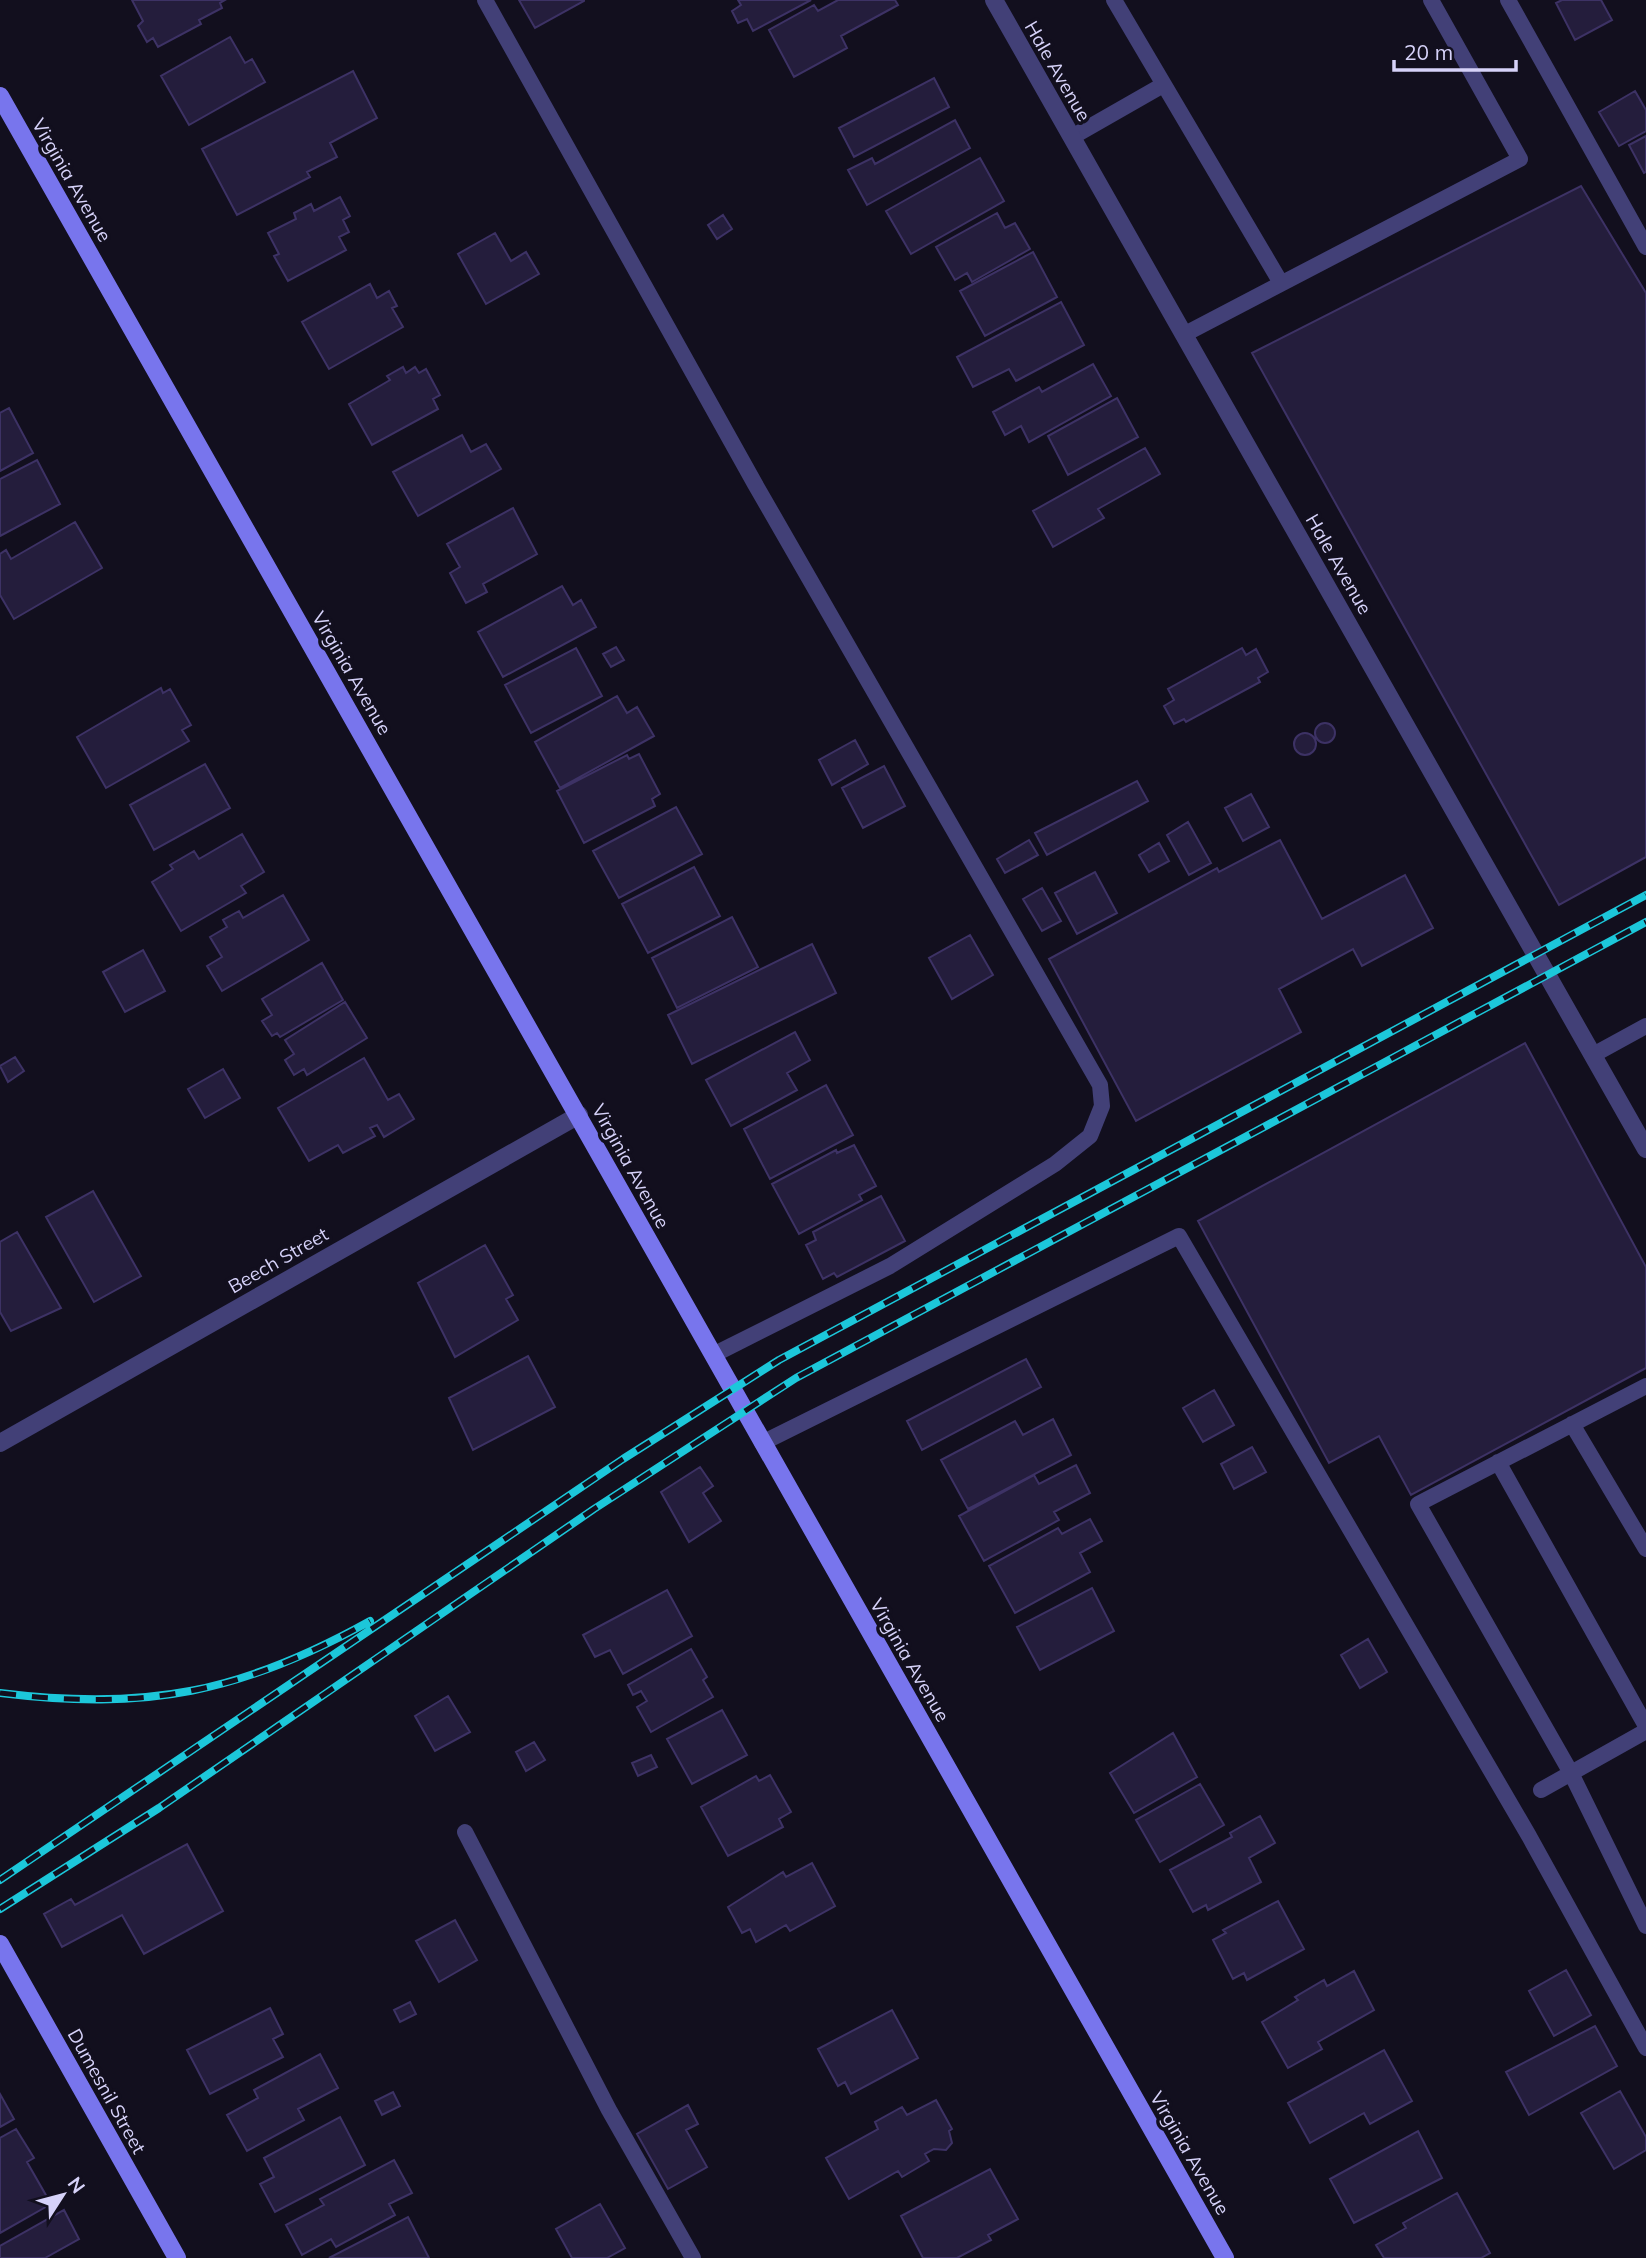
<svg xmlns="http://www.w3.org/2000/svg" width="1646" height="2258" font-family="Mulish,sans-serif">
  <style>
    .building { fill: #241d3c; stroke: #3d3265; stroke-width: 2 }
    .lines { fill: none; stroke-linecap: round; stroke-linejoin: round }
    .service { stroke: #424077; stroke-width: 16 }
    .minor { stroke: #424077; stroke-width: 18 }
    .secondary { stroke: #7875ed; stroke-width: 18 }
    .rail-casing { stroke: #1cc7da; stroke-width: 8 }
    .rail { stroke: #120f1e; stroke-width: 5; stroke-dasharray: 16; stroke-linecap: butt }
    .labels { text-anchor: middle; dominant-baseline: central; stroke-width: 7; stroke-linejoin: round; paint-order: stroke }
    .street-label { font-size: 19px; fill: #d6d2f9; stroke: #120f1e }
  </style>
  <rect width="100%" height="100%" fill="#120f1e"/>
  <path class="building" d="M132,0H225L220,3L222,8L199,20L201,24L158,47L153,38L147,42L138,26L143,21Z
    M519,0H584V1L535,28Z
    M738,0H811L753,31L747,19L738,23L732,11L741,5Z
    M838,0H895L898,5L841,36L847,48L794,77L769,30L814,5L818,11Z
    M1562,0H1601L1612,20L1575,40L1556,3Z
    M230,37L245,63L252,59L265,82L189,125L161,76Z
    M353,71L377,118L330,143L337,157L307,172L310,177L237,215L202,149Z
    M934,78L949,107L854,157L839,128Z
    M1635,91L1646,110V131L1619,146L1599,112Z
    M955,120L970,148L867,205L848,170L872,158L875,164Z
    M1646,136V172L1644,173L1629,145Z
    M980,158L1004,201L911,254L886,211Z
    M1581,186L1646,293V857L1559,905L1252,353Z
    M340,197L350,216L343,220L349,232L339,237L346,250L288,281L274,256L279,254L268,233L296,219L294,213L311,204L314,211Z
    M997,213L1005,228L1015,223L1030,249L972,282L967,273L955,280L936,247Z
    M723,215L732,229L717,239L708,225Z
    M495,233L511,261L526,252L539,274L486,304L458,254Z
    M1033,252L1057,297L985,336L960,291Z
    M370,284L377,298L389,291L397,306L392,308L403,327L329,369L302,322Z
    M1061,302L1084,345L1016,381L1009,369L973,387L957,357Z
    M1093,364L1111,396L1029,442L1021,426L1005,435L993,412L1039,387L1042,392Z
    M403,367L406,373L415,367L419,373L426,369L440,395L433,399L438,409L372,445L349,404L390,380L387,376Z
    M1117,398L1138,437L1068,475L1048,436Z
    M9,408L33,453L0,471V413Z
    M462,435L471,452L486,444L501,469L418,516L393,472Z
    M1145,448L1160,474L1098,509L1104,518L1053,547L1033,511Z
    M37,460L60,504L0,536V479Z
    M513,508L537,554L483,584L487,592L466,603L450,573L460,567L447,544Z
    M75,522L102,568L14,619L0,595V554L6,550L11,559Z
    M562,586L573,605L581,600L596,627L503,677L478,632Z
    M616,647L624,660L611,667L603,654Z
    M576,648L602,696L531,733L505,685Z
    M1242,648L1246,655L1256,649L1268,672L1258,678L1260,682L1186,722L1184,719L1174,724L1164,706L1174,700L1168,689Z
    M161,688L163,693L170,689L191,725L182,730L189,741L106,788L77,737Z
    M617,696L627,713L637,707L654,736L560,788L535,742Z
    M1315 733a10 10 0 1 1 20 0a10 10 0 1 1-20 0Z
    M1294 744a11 11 0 1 1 22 0a11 11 0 1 1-22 0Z
    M855,740L868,764L832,785L819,760Z
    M639,754L660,794L652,799L655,806L584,843L557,791L627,755L629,759Z
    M205,764L230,808L154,850L130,805Z
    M884,766L905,806L863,828L842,788Z
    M1137,781L1148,801L1047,855L1035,833Z
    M1251,794L1269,827L1243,841L1225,808Z
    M676,807L702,854L619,898L593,851Z
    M1188,822L1211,863L1189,875L1167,835Z
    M242,834L264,872L241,886L246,893L181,931L152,882L173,869L170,865L194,851L199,859Z
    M1029,840L1038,855L1005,873L997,859Z
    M1280,840L1322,919L1405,875L1433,928L1362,966L1353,949L1279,989L1301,1032L1136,1121L1049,959L1217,868L1219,872Z
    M1159,843L1169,861L1149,872L1139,855Z
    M694,867L720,916L648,953L622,904Z
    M1095,872L1117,913L1077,934L1055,893Z
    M1042,888L1061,921L1042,931L1023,899Z
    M283,895L309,940L222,991L207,966L222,957L210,937L227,927L223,920L239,911L243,918Z
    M732,917L758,967L677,1008L652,958Z
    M970,935L993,975L952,999L929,958Z
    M812,944L836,993L692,1064L668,1015Z
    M143,950L165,991L125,1012L103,972Z
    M322,963L343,1000L280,1037L277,1033L272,1036L262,1021L272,1015L262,999Z
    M345,1002L367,1038L307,1075L304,1069L294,1075L285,1060L294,1054L285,1040Z
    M795,1032L810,1060L787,1073L797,1090L731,1126L706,1080Z
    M1525,1043L1646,1267V1368L1411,1495L1379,1436L1329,1463L1198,1221Z
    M15,1057L24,1071L8,1082L0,1066Z
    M364,1058L388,1100L399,1094L414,1119L384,1137L377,1125L370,1128L375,1136L343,1153L338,1145L309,1161L278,1108Z
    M223,1069L240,1098L205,1118L188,1089Z
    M826,1085L853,1135L770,1179L744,1129Z
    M854,1145L876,1186L859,1195L862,1200L799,1234L772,1184L836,1150L837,1153Z
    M93,1191L141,1276L94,1302L46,1217Z
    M881,1196L905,1241L837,1277L834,1273L823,1279L806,1245L816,1240L813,1232Z
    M17,1232L61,1308L11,1331L0,1312V1242Z
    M485,1245L513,1295L506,1299L518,1320L455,1357L418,1283Z
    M528,1356L555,1407L473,1450L449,1398Z
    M1026,1359L1041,1387L922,1450L907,1421Z
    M1214,1390L1234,1425L1203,1442L1183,1408Z
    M1053,1419L1071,1455L968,1509L941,1460L1015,1421L1023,1435Z
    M1252,1447L1266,1472L1234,1489L1221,1464Z
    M1076,1465L1090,1493L1054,1512L1059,1520L984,1561L959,1516L1034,1475L1039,1484Z
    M700,1467L713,1486L703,1493L721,1521L689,1542L661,1492Z
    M1090,1519L1102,1541L1080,1553L1090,1572L1015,1613L989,1566L1058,1528L1062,1534Z
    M1092,1588L1114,1631L1040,1670L1017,1627Z
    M667,1590L692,1636L623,1674L610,1650L595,1657L583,1635Z
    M1368,1639L1387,1672L1360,1688L1341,1655Z
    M691,1649L707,1677L703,1680L713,1697L651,1732L637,1707L647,1701L641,1691L633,1695L628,1685Z
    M448,1696L470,1732L435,1751L415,1716Z
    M722,1710L747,1755L692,1784L667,1739Z
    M1173,1733L1197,1777L1134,1813L1110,1773Z
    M534,1742L545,1760L526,1771L516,1752Z
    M651,1755L657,1767L638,1776L632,1763Z
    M770,1775L791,1812L779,1819L783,1827L728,1856L701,1807L756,1776L759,1781Z
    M1200,1784L1224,1825L1160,1862L1136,1820Z
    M1260,1816L1275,1843L1249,1858L1261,1882L1208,1910L1206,1905L1193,1912L1170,1870L1232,1837L1230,1833Z
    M187,1844L223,1911L144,1954L122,1915L62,1947L44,1914L71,1899L75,1905Z
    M812,1863L835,1906L790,1931L786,1925L756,1942L750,1929L742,1933L728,1907L783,1872L786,1877Z
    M1278,1901L1304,1949L1247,1980L1244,1973L1233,1979L1213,1940L1226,1933L1223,1930Z
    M455,1920L477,1960L439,1982L416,1941Z
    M1566,1970L1591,2015L1554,2036L1529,1991Z
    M1354,1971L1374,2010L1318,2042L1322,2049L1288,2068L1262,2022L1298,2000L1295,1997L1324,1980L1327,1986Z
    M410,2002L416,2014L400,2022L394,2010Z
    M270,2008L283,2034L273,2039L283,2057L210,2094L187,2050Z
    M892,2010L918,2058L851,2094L845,2082L838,2086L818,2049Z
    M1595,2026L1617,2066L1529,2115L1506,2072Z
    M1384,2050L1412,2101L1370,2124L1364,2113L1310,2143L1288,2103Z
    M320,2054L338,2088L298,2109L304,2120L247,2151L227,2115L258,2098L254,2090Z
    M1620,2091L1646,2137V2150L1614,2169L1581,2113Z
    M393,2092L400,2106L382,2115L375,2101Z
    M0,2094L14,2119L0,2127Z
    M936,2100L952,2129L949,2131L952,2143L946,2150L934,2149L925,2154L929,2161L902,2177L898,2171L849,2199L826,2158L878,2129L875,2122L902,2107L907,2115Z
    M688,2105L698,2124L686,2130L707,2167L668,2189L637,2134Z
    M340,2117L365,2165L275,2212L260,2184L274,2177L264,2158Z
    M16,2129L34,2158L27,2162L51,2204L0,2233V2138Z
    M1418,2131L1442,2178L1354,2223L1330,2179Z
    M394,2160L412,2193L389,2204L395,2215L336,2247L331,2239L302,2255L286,2225L324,2205L320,2199Z
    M990,2169L1018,2219L988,2235L991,2240L957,2258H923L901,2216Z
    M1457,2193L1490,2253L1481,2258H1384L1376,2245L1406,2228L1403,2223Z
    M600,2204L625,2248L607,2258H572L556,2229Z
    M64,2210L79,2239L45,2258H0V2246Z
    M408,2217L429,2258H329Z"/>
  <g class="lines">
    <path class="service" d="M485,0L755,484L1100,1085L1102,1106L1090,1136L1055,1164L890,1266L713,1355
      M1114,0L1281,283
      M1508,0L1646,247
      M1072,137L1163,85
      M1185,334L1520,159L1431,0
      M1593,1055L1646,1026
      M1646,1386L1418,1504L1571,1773L1646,1926
      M1572,1424L1646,1549
      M762,1443L1179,1236L1529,1836L1646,2048
      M1498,1462L1646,1726
      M1541,1790L1646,1731
      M465,1832L609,2110L693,2258"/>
    <path class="minor" d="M994,0L1646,1149
      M0,1443L579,1115"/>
    <path class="secondary" d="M0,96L1225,2258
      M0,1944L177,2258"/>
    <defs>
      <path id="rail" d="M0,1693C146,1711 241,1693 370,1621
        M0,1880L623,1459L779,1360L1646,895
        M0,1909L159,1808L594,1509L796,1378L1646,922"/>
    </defs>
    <use href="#rail" class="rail-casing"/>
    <use href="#rail" class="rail"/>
  </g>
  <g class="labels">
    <g class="street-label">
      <text transform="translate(1058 71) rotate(60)">Hale Avenue</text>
      <text transform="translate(72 180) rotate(60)">Virginia Avenue</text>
      <text transform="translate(1339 564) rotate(60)">Hale Avenue</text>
      <text transform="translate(352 673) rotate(60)">Virginia Avenue</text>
      <text transform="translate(631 1166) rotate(61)">Virginia Avenue</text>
      <text transform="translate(278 1260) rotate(-30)">Beech Street</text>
      <text transform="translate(910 1660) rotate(60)">Virginia Avenue</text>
      <text transform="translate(107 2091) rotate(61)">Dumesnil Street</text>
      <text transform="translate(1190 2153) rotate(60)">Virginia Avenue</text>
    </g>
  </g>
  <g transform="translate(63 2195) rotate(54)" stroke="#120f1e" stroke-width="5" paint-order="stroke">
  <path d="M0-5L12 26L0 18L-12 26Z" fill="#d6d2f9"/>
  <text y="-10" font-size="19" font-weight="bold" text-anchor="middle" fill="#d6d2f9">N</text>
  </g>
  <path d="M1394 60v10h122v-10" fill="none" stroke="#d6d2f9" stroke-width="3.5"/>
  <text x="1404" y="60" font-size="21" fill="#d6d2f9" stroke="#120f1e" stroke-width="5" paint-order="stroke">20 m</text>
</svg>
